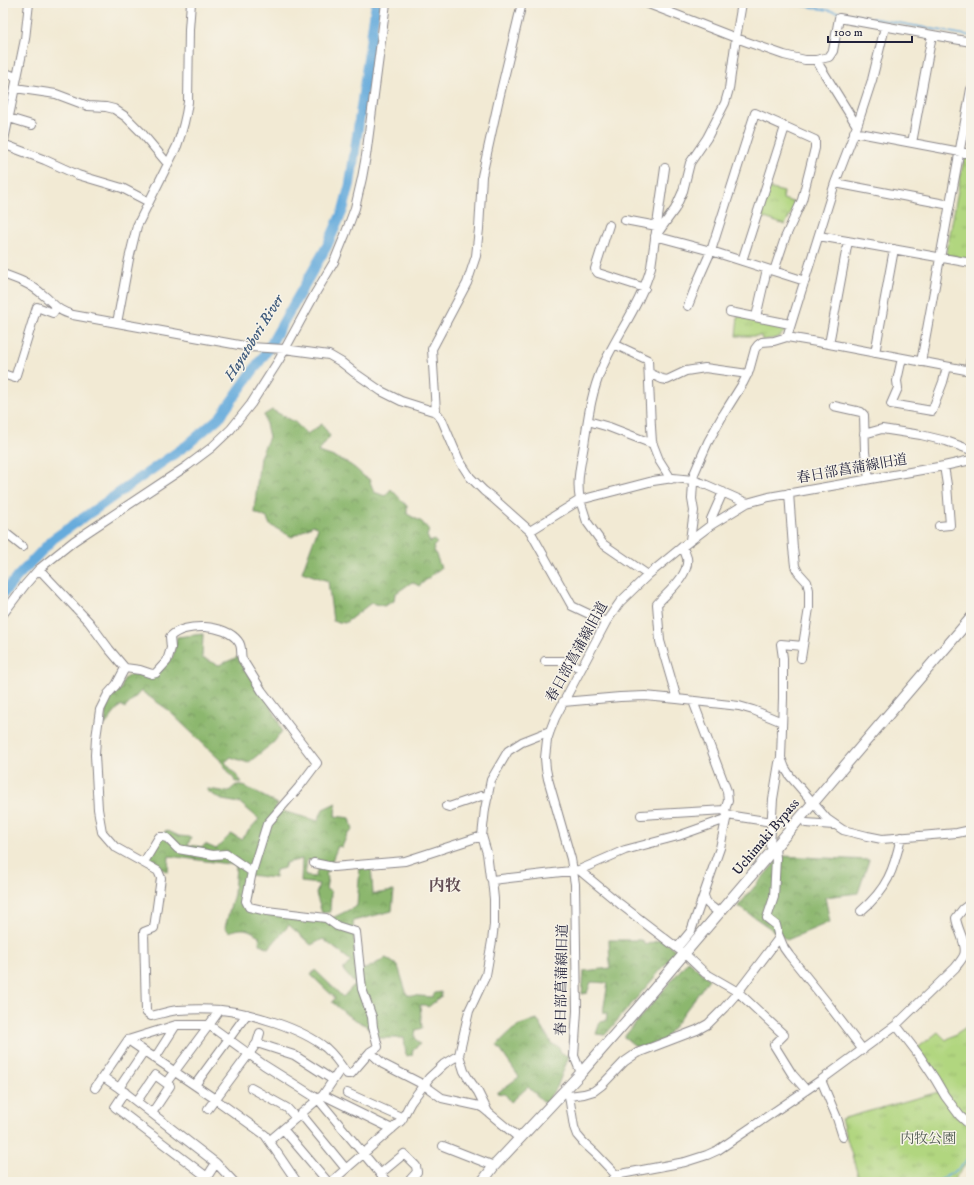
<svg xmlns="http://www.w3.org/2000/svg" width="974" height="1185" font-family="'IM FELL DW Pica','Noto Serif JP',serif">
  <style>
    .grass { fill: url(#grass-tufts); stroke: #6a7c5d }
    .forest { fill: url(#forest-crowns); stroke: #576c54 }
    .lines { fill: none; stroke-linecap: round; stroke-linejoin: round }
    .stream { stroke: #66abdc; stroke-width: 1.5 }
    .river { stroke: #66abdc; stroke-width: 10 }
    .minor-casing { stroke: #8a8688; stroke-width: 10 }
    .major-casing { stroke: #8a8688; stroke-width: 12 }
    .minor { stroke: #fff; stroke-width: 8 }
    .major { stroke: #fff; stroke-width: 10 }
    .labels { text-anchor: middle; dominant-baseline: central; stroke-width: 3; stroke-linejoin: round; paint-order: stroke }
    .street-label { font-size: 14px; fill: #22223b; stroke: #f7f3e8 }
    .park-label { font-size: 14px; fill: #4d584f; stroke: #f7f3e8 }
    .water-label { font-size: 15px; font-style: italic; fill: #3d597b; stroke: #f7f3e8 }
    .quarter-label { font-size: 16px; font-weight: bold; fill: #634e54; stroke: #f7f3e8 }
  </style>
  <defs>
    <pattern id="grass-tufts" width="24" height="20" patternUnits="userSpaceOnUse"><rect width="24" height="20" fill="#b1d67f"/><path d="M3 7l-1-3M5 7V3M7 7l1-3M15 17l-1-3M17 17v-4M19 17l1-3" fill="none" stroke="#98b76f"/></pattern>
    <pattern id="forest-crowns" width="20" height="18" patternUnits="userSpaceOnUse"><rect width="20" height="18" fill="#8cb76e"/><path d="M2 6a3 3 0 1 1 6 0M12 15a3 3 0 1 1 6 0" fill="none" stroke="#72945c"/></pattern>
  </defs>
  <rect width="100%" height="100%" fill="#f7f3e8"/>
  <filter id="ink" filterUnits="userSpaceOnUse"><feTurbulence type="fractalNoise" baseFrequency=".025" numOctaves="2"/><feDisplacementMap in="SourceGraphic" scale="8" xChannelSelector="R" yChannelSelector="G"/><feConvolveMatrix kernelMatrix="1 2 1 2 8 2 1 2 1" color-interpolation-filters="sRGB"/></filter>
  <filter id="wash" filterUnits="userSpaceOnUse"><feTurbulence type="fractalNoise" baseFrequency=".012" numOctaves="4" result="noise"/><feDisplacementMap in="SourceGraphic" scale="16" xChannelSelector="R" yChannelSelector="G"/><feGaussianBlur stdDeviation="0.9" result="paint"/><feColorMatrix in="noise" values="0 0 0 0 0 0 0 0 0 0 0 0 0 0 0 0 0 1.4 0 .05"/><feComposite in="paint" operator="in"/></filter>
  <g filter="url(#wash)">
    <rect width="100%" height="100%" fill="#f2ead4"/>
    <path class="grass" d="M964,158L971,159V260L946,255Z
      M768,188L784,192L783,199L796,203L785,225L759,216Z
      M738,316L786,326L787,330L777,338L762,340L761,336H736Z
      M971,1024V1158L952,1182H860L841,1119L942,1091L915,1050L938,1032L946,1040Z"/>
    <path class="forest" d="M272,410L295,422L307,434L322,424L330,436L318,452C332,456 345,460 356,469C361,473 363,477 369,479L374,492L385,496L391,489L407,506V514L422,522L429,530L427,536L430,542L434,540L437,543L433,547L441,568C433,573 427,580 419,586L412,582L395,594L394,601L384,606L371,603L345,623L333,621L328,581L302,572L318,528L313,525L292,537L270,525L267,518L254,512L260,457L269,437L264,415Z
      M203,634L202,658L219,665L238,657C254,680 273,704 282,731L274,742L248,763L231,757L225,762L242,782H236L220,760L167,709L141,691L125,708L121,705L105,725L106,702L121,689L124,679L131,674L153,677L173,656L177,637Z
      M236,785L246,787L278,804L275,809L318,821L323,809L336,803L335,816L350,818L353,830L347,835L342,847L338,846L331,863L307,860L305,876L315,877L319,866L329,868L326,875L328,877L326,889L331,892L330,912L322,913L316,894L319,884L301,882L302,859L286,863L284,868L276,870L275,878L248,875L246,909L326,921L357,906L360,867L371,866L373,894L394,891L392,911L353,921L356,971L368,968L386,958L398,966L407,995L432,997L435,993L441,992V997L428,1007L425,1005H420L422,1028L416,1030C414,1037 415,1039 420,1044L413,1049L412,1055L406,1056L404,1038H379L365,1025L347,1015L332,1002L335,998L311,975L315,970L343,997L355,984L343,970L351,961L323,939L311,945L289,925L269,948L260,944L259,936C247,928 243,927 229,932L225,927L234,894L236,865L169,856L168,872L148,862L166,830L179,836L191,837L188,845L203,847L205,844L216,849L231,834L241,839L259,819L240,803L222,800L207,791L208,789L228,792Z
      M781,856L869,860L858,893L825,897L830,922L787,940L738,906Z
      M662,939L677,951L605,1035L596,1034L600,1022L606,1021L607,1014L603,1012L608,983L591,982L587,993L582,994L584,971L610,968L609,940H642L645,945Z
      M688,961L709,979L664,1040L638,1048L624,1037Z
      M537,1019L552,1044L559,1047L561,1054L569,1056L557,1087L545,1103L528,1087L511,1102L505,1094L497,1093L519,1077L497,1045C512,1029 515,1026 537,1019Z"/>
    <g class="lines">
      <path class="stream" d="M789,3L971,36
        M937,1182L960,1168L971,1154"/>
      <path class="river" d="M3,594L17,577L53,539L187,445L220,417L265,354L327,246L343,210L350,184L376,3"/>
    </g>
  </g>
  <g filter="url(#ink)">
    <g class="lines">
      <defs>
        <path id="minor" d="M646,3L736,38L784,55L805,60H816L829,57L833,51L839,18L971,42
          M816,60L857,126
          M3,72L16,77
          M15,88L56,94L88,106L106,107L114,109L126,117L141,132L168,164
          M9,118L32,125
          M854,132L971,154
          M912,143L932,35
          M3,144L45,160L78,175L122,188L149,202
          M3,145L25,39L29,3
          M665,168L651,267C641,304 617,334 602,368C591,393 588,419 584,445C581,463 576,481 580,500L653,481L673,478L693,480L702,483L747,503
          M835,183L950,205
          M625,220L657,226
          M609,225L595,269L598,273L645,288
          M657,234L675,209L683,191L690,163L707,138L725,103L729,89L736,38L742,3
          M655,236L711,251L805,281
          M819,236L971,263
          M742,261L785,127
          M3,274C17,279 31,284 42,294C55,304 55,310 73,315L250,347L284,349L329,355L341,362L355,373L381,391L401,401L436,412L442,420L459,460L470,477L484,491L493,498L530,531L580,500L587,522L603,544L648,575
          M688,306L699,278L711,251L755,113L815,140V148L802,200L785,238L774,271
          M730,312L790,324
          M756,317L767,269
          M117,323L129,259L137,226L177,146C182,132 186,117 188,102L189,29L191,3
          M787,337L835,183L857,126L872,80L885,27
          M614,344L648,360L651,427L652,442L659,460L671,479
          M829,344L848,241
          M875,353L894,249
          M902,358L897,381L898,388L891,404L932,411L943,382L947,367
          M921,362L971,89
          M969,371L971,358
          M649,373L662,379L667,380L686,371L705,368L748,374
          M3,374L15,378L37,307L53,313L56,308
          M834,406L861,412L864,415L865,452L869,479
          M436,412L432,349L467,283L476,256L479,229L482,176L498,103L522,3
          M588,421L609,427L653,444
          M864,434L882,429L921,435L946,441L971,450
          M789,493L793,548L795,566L798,572L807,582L809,590V608L801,658
          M711,525V519L723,492
          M939,526L950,525L947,485L944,466
          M3,531L23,547
          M530,531L572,606L606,622
          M690,540L694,511L692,499L693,483L694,474L700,460L708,442L723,415L743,383L749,371L755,349L758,345L762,342L774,341L787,337L829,344L971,371
          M39,569L89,622L109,649L125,668L140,670L152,674L156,673L167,661L171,648L170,637C184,622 226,624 238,641C243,647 240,652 242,659L262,691L317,763L299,787L267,824L252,872L246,901L249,907L267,911L326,918L337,926L356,932L362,989L372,1017L373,1027L378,1047L370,1052L351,1074H347C341,1065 334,1055 326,1048C301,1028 252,1013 221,1010C207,1009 192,1009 178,1010C169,1011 160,1014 151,1016L146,1012L144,932L154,928L161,878L158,871L115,847L102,832L98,809L95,755L96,738L100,710L108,694L116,685L125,668
          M3,614L25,585L39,569L74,541L187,466L211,448L231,429L251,404L279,360L316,292L334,262L345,235L355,208L362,178L366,156L386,3
          M803,646L781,644L783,658V698L781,758L785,768L790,776L827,819L843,830L867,836L882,839L957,833L971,830
          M545,661H565L580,668
          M677,699L660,641L657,604C667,593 690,575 687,558C686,554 684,550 682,547
          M563,702L620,697L645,696L677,699L739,706L753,710L782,722
          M446,806L449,807L481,796L488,797
          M641,815L725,810
          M727,815L772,822L788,823
          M806,823L834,825
          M770,845L773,799L779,763L781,758
          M775,848L776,858L774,897L767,918L776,925L778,934L784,948L789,955L825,1000L863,1050
          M144,862L159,837H163L167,838L178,849L213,855L226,854L252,872
          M314,863L333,867L405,861L482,836
          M579,870L620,904L685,954L705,973L738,992L784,1035L774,1045L792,1074L806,1090
          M492,880L579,870L625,850L678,836L726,819
          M704,895C705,904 713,908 720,913
          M861,911C887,889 894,870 901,837
          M677,948L691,931L720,848L727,815L725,810L728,801L727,791L693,701
          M896,1025L919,1055L935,1079L945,1096L960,1116L971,1126
          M128,1040L215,1099L265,1135L297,1182
          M257,1043L294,1055L333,1080
          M370,1052L383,1064L424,1085L442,1098L479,1106L483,1108L519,1138
          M155,1058L176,1025
          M581,1073L574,1056L577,1011L575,884L571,859L548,779L546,769L545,758L547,740L550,731L555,718L606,622L620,602L648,575L682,547L711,525L747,503L769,497L944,466L971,460
          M103,1077L119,1088L216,1163L234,1182
          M821,1080L837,1118L843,1137
          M166,1083L209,1025L220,1010
          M195,1085L247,1014
          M95,1088L128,1040L176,1025H209L264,1065L318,1099L387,1182
          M119,1088L144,1051
          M251,1088L287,1108L296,1118
          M125,1092L115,1107L207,1177L216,1163
          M347,1093L403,1118
          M566,1093L569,1096L574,1127L577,1135L583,1142L596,1154L617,1176
          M323,1095L392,1129
          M569,1096L584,1094L594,1091L602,1085L624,1062L637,1053L697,1030L708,1024L724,1008L738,992L779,938
          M137,1101L155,1075L170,1086L152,1113
          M208,1109L257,1043L260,1033
          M488,1112L478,1092L468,1078L464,1071L459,1055L469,1011L486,975L492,941L494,925V899L492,880L490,877L487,853L482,836L485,809L491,780L508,751L522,742L550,731
          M301,1114L346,1169
          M283,1129L328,1182
          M269,1141L323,1095L342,1067
          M443,1146L494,1166
          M380,1174L404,1154L416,1166L417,1172L408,1182
          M331,1182L380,1139L401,1121L411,1102L429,1078L444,1064L459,1055
          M609,1182L621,1174L685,1162L707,1155L718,1150L821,1080L896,1025L955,968C958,964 962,960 964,955C968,945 957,929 956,918L963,909L971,903"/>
        <path id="major" d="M482,1182L494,1166L581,1073L637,1009L971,618"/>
      </defs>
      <use href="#minor" class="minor-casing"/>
      <use href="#major" class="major-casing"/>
      <use href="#minor" class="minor"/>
      <use href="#major" class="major"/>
    </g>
  </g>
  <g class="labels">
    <g class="street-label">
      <text transform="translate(852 469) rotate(-10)">春日部菖蒲線旧道</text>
      <text transform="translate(577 652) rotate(-61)">春日部菖蒲線旧道</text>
      <text transform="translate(766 837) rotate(-50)">Uchimaki Bypass</text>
      <text transform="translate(562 980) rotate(-89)">春日部菖蒲線旧道</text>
    </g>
    <g class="park-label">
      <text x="928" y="1139">内牧公園</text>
    </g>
    <g class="water-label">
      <text transform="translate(254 338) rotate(-58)">Hayatobori River</text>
    </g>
    <g class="quarter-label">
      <text x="445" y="886">内牧</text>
    </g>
  </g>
  <rect width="974" height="1185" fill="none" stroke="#f7f3e8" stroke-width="16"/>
  <path d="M828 36v6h84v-6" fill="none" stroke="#22223b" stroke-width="2"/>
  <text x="834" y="36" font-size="12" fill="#22223b" stroke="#f7f3e8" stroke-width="3" paint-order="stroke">100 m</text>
</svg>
